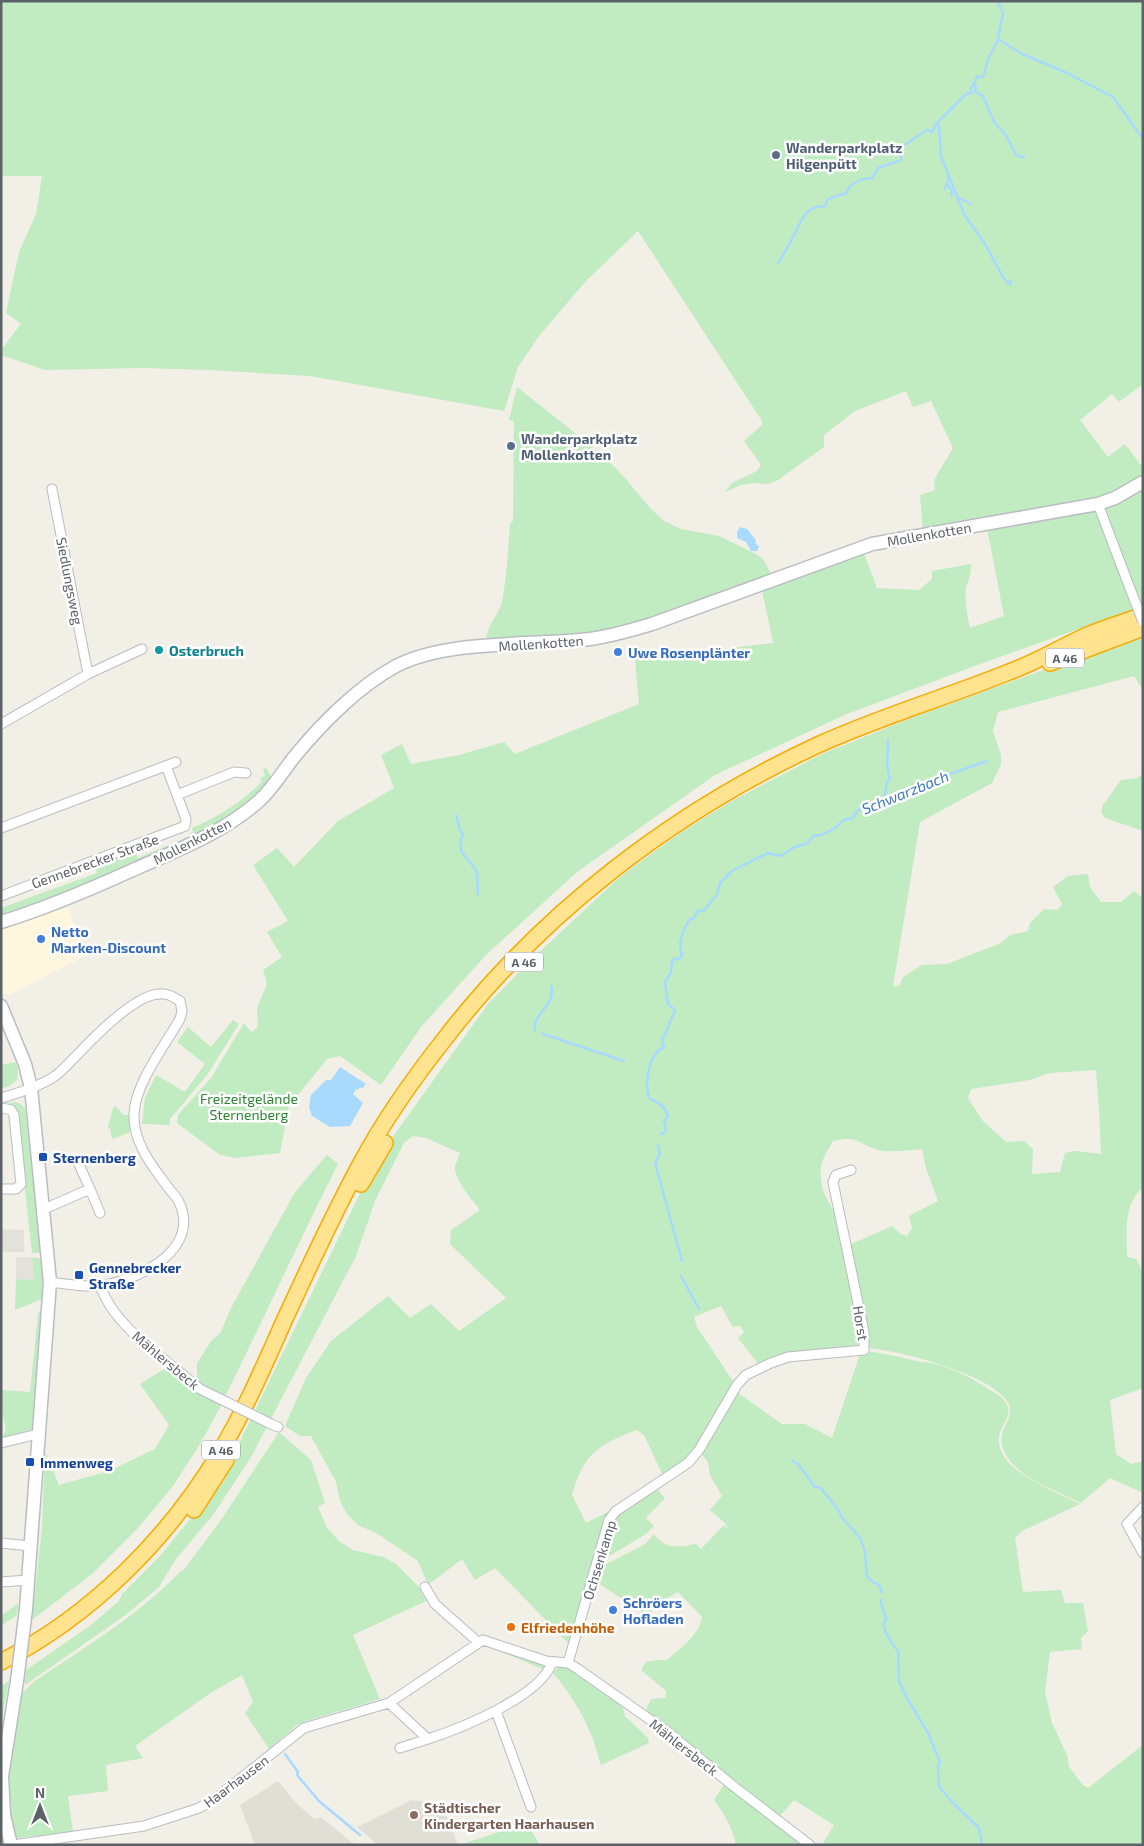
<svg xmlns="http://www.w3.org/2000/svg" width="1144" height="1846" font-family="'Exo 2',sans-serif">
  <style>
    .commercial { fill: #fff7dd }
    .industrial { fill: #e2e1da }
    .education { fill: #e1ded5 }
    .green { fill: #c1ebc1; fill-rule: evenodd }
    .water { fill: #a8d9ff }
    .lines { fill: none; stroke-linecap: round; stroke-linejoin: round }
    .stream { stroke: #a8d9ff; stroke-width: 2.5 }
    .street-casing { stroke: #b9bcc1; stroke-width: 11 }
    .secondary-casing { stroke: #b9bdc3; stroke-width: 15 }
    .highway-casing { stroke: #f7aa00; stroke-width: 18 }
    .street { stroke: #fff; stroke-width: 9 }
    .secondary { stroke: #fff; stroke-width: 12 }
    .highway { stroke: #ffe38f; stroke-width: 15 }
    .street-bridge-casing { stroke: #b9bcc1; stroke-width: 11; stroke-linecap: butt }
    .secondary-bridge-casing { stroke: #b9bdc3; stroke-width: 15; stroke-linecap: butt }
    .street-bridge { stroke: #fff; stroke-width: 9 }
    .secondary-bridge { stroke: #fff; stroke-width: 12 }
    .service-dot { fill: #5c6f8a; stroke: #fff; stroke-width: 2 }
    .culture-dot { fill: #0f9aa8; stroke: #fff; stroke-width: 2 }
    .shop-dot { fill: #3f7fe0; stroke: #fff; stroke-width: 2 }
    .transit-dot { fill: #1a4fb4; stroke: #fff; stroke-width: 2 }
    .food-dot { fill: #e8710a; stroke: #fff; stroke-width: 2 }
    .education-dot { fill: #8d6e63; stroke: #fff; stroke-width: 2 }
    .labels { text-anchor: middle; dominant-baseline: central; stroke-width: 5; stroke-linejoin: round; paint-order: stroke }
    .shield { fill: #fff; stroke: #8e9195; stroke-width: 1 }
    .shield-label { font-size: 12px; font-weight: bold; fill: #5d6268 }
    .service-label { font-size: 14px; font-weight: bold; fill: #4e5e75; stroke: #fff; text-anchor: start }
    .street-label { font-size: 14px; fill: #5d6268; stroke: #fff }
    .culture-label { font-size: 14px; font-weight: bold; fill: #0d838f; stroke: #fff; text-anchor: start }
    .shop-label { font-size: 14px; font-weight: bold; fill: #366cbe; stroke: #fff; text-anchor: start }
    .park-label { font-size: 14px; fill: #2d8731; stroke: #fff }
    .transit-label { font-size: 14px; font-weight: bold; fill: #164399; stroke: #fff; text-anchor: start }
    .food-label { font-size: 14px; font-weight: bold; fill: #c56008; stroke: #fff; text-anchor: start }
    .education-label { font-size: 14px; font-weight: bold; fill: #785e54; stroke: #fff; text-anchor: start }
    .water-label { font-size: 15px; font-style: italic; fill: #3a79bc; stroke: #fff }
  </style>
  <rect width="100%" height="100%" fill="#f1efe6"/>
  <path class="commercial" d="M68,907L87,955L9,995L1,992V929Z"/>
  <path class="industrial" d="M1,1229L24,1230V1252H1Z
    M16,1257H32L34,1280L16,1279Z"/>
  <path class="education" d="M278,1781L296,1803L314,1819L321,1817L355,1845H255L240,1805Z
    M411,1800L441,1803L458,1845H378L357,1827Z"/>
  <path class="green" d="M1,1H1143V384L1119,402L1112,394L1080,420L1108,457L1125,444L1143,468V474L1128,485L1098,500L923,530L920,495L935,490L934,480L953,448L931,401L913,407L906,391L855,411L824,435V447L778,480L768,484L754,483L741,485L725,492L732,483L757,471L761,465L744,441L762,425V421L638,231L586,281L539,336L518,367L504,411L310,376L210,370L142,368L45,370L1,355V350L21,324L6,313L19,252L36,214L42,176H1Z
    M517,387L605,457L625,478L650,508L664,521L681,529L719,536L756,554L763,559L771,574L633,624L586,634L486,641C486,627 498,616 502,602C507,576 508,550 510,524L513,521L514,421L509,420Z
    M1143,485V607H1142L1103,508Z
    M1097,509L1132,610L980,664L847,714L715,775L577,872L486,955L421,1027L381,1085L340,1056L327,1059L289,1106L280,1153L235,1158L220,1155L177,1123L178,1115L211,1078L244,1023L251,1032L258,1027L257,1008L267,984L263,970L282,957L267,932L288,921L253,865L277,848L294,867L338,821L394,788L381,755L402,744L411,764L459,755L504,742L515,754L639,704L635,659L773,643L761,585L863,551L877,588L919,590L932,579V571L971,564C971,577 969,577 966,588C964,597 968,619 970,628L1004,616L987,528Z
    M1143,634V690L1134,676L998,712L993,731L1001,755V765L992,783L920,822L893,986H899L903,977L922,965L947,964L1001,943L1010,935L1028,931L1030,923L1044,909L1058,910L1062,904L1053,887L1068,876L1088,874L1090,887L1101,902H1121L1134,891L1143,898V1188C1123,1203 1127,1234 1127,1257L1136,1259L1143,1272V1388L1110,1400L1116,1454L1131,1464L1141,1462L1143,1467V1493L1110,1478L1081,1503C1056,1490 1017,1479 1004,1451C995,1432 1013,1421 1010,1407C1001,1376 895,1349 866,1348L847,1246L892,1226L901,1234L907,1236L912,1228L909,1216L938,1201L926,1168L922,1149C911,1150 888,1153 878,1150C857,1143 858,1135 833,1141C829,1149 822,1158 821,1167C819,1183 826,1205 839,1214L864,1347C828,1350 791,1348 759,1365L738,1338L744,1332L740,1326L733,1327L721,1306L694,1317L697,1327L736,1386L696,1452L664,1478L644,1435L636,1430C597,1446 584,1453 572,1495L586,1523L610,1511L569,1644L495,1568L475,1580L462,1559L428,1585L418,1561L378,1534L358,1525L347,1514L340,1501L336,1482L311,1436H300L285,1426L306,1378L331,1341L388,1296L410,1318L431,1304L459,1331L506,1298L450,1244L451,1230L480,1210C472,1199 455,1181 455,1168C455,1163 459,1158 460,1153L426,1138L413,1136L404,1143L375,1201L356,1256L251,1457L213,1515L176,1559L159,1587L127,1614L25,1685L26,1670L91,1625L119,1601L122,1594L160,1556L204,1502L236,1450L363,1187L392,1138L488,1004L535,956L621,876L680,833L730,802L822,754L906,720ZM1096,1070L1099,1110L1101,1154L1075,1151L1065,1153L1060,1172L1032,1174L1033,1149L1024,1141L1006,1142L982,1120L968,1098L971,1089L1030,1080L1050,1073Z
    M266,768L272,778C251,805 222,824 192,838L190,833L193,832L192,828C219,817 241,802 262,782L260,778L265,776L263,769Z
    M1143,774V831L1105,818L1101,812L1103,805L1121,780L1137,778Z
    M188,837L189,839C128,867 66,896 1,914V908L97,873L94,863L134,848L138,858Z
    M233,1020L239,1024L207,1075L170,1119V1125L142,1124L145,1098L156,1075L185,1092L205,1064L177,1042L188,1027L211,1047Z
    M16,1062L18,1068L17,1080L9,1086L1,1089V1065Z
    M15,1102L19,1103L25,1108L41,1253H32L17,1117L1,1105Z
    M115,1106L124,1115H129L130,1132L113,1139L111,1135V1130L108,1127L113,1108Z
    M327,1155L338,1164C299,1241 263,1320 225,1397L197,1381V1363L212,1340L220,1334L230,1310L295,1192Z
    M32,1257L42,1259V1299L15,1310L16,1279L34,1280Z
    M42,1306L33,1429L2,1439L6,1429L1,1409V1390L30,1392L38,1315Z
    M861,1351C879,1352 895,1356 913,1360C919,1362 926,1362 932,1363C953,1368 972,1378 990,1390C997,1394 1004,1398 1007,1405C1013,1415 1000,1426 999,1437C995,1471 1056,1491 1080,1504L1022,1531L1015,1538L1023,1592L1061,1590L1065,1603H1083L1088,1631L1081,1638L1082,1649L1050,1652L1045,1692L1052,1723L1067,1755L1069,1767L1083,1785L1088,1788L1143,1745V1845H822L834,1825L794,1800L780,1816L646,1710L651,1699L666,1698V1691L641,1670L646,1662L657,1660H667C680,1648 699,1636 702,1617L678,1592L656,1605L648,1616L595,1581L599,1568L645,1544L654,1534C665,1550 679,1547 696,1544L701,1549L724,1525L729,1530L725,1523L710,1510L722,1496L710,1475L708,1462L700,1452L735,1391L782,1424H805L832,1438Z
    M169,1366L196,1391L222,1404L200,1444L173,1486L137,1529L92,1574L32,1620L42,1527L45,1452L59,1485L109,1471L155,1449L169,1425L140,1384Z
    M279,1432L311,1460L325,1503L318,1507L327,1528L339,1541L353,1550L383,1557L396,1564L420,1588L426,1601L353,1635L380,1699L306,1721L297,1725L269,1749L245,1713L253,1702L242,1675L212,1692L135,1746L143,1758L106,1765L108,1791L68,1796L73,1832L16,1838C0,1796 12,1745 18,1701L24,1691L35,1681C85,1647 139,1615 181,1571H183L221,1520Z
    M656,1488L665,1498L646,1518L654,1526L646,1534L601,1561L614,1515Z
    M18,1603L17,1615L1,1626V1616Z
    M485,1645L499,1650H503L542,1665L545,1667V1670Z
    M559,1666L568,1667L622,1704L625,1716L648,1738L649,1743L601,1765C597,1754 595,1742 590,1732C581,1710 568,1691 553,1673Z
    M9,1681L1,1724V1686Z
    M725,1783L803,1845H736C733,1829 724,1813 714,1800Z
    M524,1824L531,1830L540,1845H459Z"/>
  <path class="water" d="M740,527L747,529L756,540L755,543L759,546L757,551H751L746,542L737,538V532Z
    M340,1067L366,1084L362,1089L360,1087L358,1090L356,1089L353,1094L363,1103L350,1126L330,1127L312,1116L309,1107L311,1095L326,1080H331Z"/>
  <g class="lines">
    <path class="stream" d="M1000,1L999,4L1003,13L998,39L989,57L983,77H977L974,83L976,87L975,92L983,96L994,122L1006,135L1017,156L1024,157
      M998,39L1020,53L1067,73L1113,97L1143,139
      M974,83L971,88V93L966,94L936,124L939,126L941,156L964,214L985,244L1003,277L1008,283L1011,281L1010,284
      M947,184L951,189L952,196
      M945,189L949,176
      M959,198L971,204
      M778,263C784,254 789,245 794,235C802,220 805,206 825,206L828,199L846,193C851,182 860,179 872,178L878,168L901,160V147L927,130L932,132L936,125
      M883,804L887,783L890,779L887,765L888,740
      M456,815C459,821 457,829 463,834C453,856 473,858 477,874C478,880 477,887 478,894
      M535,1030C532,1014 557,1004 551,986
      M543,1034L624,1061
      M661,1134L665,1132L666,1126L664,1122L668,1116C666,1107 658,1102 650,1099C643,1084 649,1054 664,1047L662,1041C666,1031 671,1021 675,1010L668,1004L665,982L671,972L672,960L680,958L682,956L680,944L682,934L689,920L694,918L697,912L704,910L717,895L720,883L732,871L768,853L780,856L795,847L806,844L814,836L821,835L835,828L845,819H852L858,810L862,809L868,804C872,804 876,805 880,805C892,803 907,793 915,786L987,761
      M658,1145L660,1154L655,1163L682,1261
      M681,1276L699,1309
      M792,1461L798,1464L815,1487L821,1488L839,1511L843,1519L861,1539L865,1553L867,1576L870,1580L880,1586L882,1593
      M881,1600C880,1607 886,1613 886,1620C886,1621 884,1622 884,1623C883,1633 892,1644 898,1651L899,1681L907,1698L928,1733L940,1762L938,1767L939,1786L951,1801L979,1828L982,1845
      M285,1754L298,1772L297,1775L319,1801L360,1835"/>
    <defs>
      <path id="street" d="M52,489L88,674
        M1098,504L1126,578
        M1,724L88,674L142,649
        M166,766L177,795L234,772L246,773
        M1,828L176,762
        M1,896L185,826L186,819L177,795
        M1,1098C19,1093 39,1087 55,1076C63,1070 70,1062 77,1055C94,1037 135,995 159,994C168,993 173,997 180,1001L182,1011L180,1019C165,1045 135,1084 134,1114C133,1140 149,1162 164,1182C168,1188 174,1194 178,1200C203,1248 140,1280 103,1285C86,1288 67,1284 50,1282
        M1,1189H16L21,1184L14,1115L11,1110L2,1108
        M90,1189L100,1213
        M44,1209L90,1189L77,1160
        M100,1286C105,1298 111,1309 120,1319C143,1346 174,1366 200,1389
        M271,1424L278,1427
        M1,1443L38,1434
        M1143,1507L1127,1524L1143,1553
        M1,1543L30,1546
        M1,1582L28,1580
        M425,1587L435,1604L478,1642
        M568,1663L609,1520L616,1511L688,1463L699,1450L737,1385L746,1375L771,1363L788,1357L864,1350V1332L833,1182L836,1175L851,1170
        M389,1703L428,1739C459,1729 542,1696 552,1662
        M496,1711L531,1807
        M400,1748L428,1739
        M13,1845L144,1826L199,1808L216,1798L304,1728L389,1703L483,1640L546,1661L568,1663L578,1669L669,1733L732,1785L810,1845"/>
      <path id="secondary" d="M1,922C47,908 91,889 135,869C178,850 225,832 260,800C274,787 283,771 295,756C322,723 359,686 396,666C448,639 532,646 590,639C611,636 632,630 652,624L872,544L1098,504L1115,498L1143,482
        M1,1006L25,1064L31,1088L50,1282L26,1609
        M11,1845L4,1815L2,1776L17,1681"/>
      <path id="highway" d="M1050,663L1143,628
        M361,1184L385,1143
        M194,1510L226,1460
        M1,1662C92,1615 168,1539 220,1452C245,1410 264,1366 284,1321C309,1267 333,1214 362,1161C385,1119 413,1079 443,1041C541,913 674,811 820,744C882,716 947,697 1009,672C1037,662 1062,646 1090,634C1107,627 1125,622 1143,615"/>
    </defs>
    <use href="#street" class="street-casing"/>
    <use href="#secondary" class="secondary-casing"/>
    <use href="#highway" class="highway-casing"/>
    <use href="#street" class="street"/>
    <use href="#secondary" class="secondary"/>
    <use href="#highway" class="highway"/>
    <defs>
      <path id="street-bridge" d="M1126,578L1143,622
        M200,1389L271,1424"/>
      <path id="secondary-bridge" d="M17,1681L26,1609"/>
    </defs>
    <use href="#street-bridge" class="street-bridge-casing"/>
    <use href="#secondary-bridge" class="secondary-bridge-casing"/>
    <use href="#street-bridge" class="street-bridge"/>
    <use href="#secondary-bridge" class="secondary-bridge"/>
  </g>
  <g class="service-dot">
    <circle cx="776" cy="155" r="5"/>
    <circle cx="511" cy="446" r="5"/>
  </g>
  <circle class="culture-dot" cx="159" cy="650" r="5"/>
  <g class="shop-dot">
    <circle cx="618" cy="652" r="5"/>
    <circle cx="41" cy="939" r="5"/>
    <circle cx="613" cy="1610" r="5"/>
  </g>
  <g class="transit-dot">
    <rect x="38" y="1152" width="10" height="10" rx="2.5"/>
    <rect x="74" y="1270" width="10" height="10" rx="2.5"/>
    <rect x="25" y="1457" width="10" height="10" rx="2.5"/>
  </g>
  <circle class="food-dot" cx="511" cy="1627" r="5"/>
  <circle class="education-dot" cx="414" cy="1815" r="5"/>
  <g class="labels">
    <g class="shield">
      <rect x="1046" y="648.5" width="38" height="19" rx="4"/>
      <rect x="505" y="952.5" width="38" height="19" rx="4"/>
      <rect x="202" y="1440.5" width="38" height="19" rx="4"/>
    </g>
    <g class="shield-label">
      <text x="1065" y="658">A 46</text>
      <text x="524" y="962">A 46</text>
      <text x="221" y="1450">A 46</text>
    </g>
    <g class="service-label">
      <text x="786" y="147">Wanderparkplatz<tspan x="786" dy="16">Hilgenpütt</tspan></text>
      <text x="521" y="438">Wanderparkplatz<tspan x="521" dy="16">Mollenkotten</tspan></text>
    </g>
    <g class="street-label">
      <text transform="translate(929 534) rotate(-10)">Mollenkotten</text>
      <text transform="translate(70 581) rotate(79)">Siedlungsweg</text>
      <text transform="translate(541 643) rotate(-4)">Mollenkotten</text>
      <text transform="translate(192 841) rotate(-27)">Mollenkotten</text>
      <text transform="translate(95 861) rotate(-20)">Gennebrecker Straße</text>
      <text transform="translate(861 1323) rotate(81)">Horst</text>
      <text transform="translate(166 1360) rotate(40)">Mählersbeck</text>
      <text transform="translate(599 1560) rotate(-73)">Ochsenkamp</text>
      <text transform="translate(684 1747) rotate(38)">Mählersbeck</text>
      <text transform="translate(236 1781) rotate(-37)">Haarhausen</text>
    </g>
    <g class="culture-label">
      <text x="169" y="650">Osterbruch</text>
    </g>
    <g class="shop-label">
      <text x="628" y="652">Uwe Rosenplänter</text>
      <text x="51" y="931">Netto<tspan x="51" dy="16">Marken-Discount</tspan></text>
      <text x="623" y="1602">Schröers<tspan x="623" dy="16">Hofladen</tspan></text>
    </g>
    <g class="park-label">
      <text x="249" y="1098">Freizeitgelände<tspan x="249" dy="16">Sternenberg</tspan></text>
    </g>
    <g class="transit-label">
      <text x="53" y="1157">Sternenberg</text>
      <text x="89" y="1267">Gennebrecker<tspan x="89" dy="16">Straße</tspan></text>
      <text x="40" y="1462">Immenweg</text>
    </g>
    <g class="food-label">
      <text x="521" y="1627">Elfriedenhöhe</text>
    </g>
    <g class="education-label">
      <text x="424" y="1807">Städtischer<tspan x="424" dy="16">Kindergarten Haarhausen</tspan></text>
    </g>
    <g class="water-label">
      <text transform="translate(905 792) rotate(-22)">Schwarzbach</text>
    </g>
  </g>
  <rect width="1144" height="1846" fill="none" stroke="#5d6268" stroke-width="5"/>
  <g transform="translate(40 1806)" stroke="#ffffff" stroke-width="4" paint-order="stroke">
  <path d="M0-4L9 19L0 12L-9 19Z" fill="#5d6268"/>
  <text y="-8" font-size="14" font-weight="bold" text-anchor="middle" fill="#5d6268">N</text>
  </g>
</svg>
